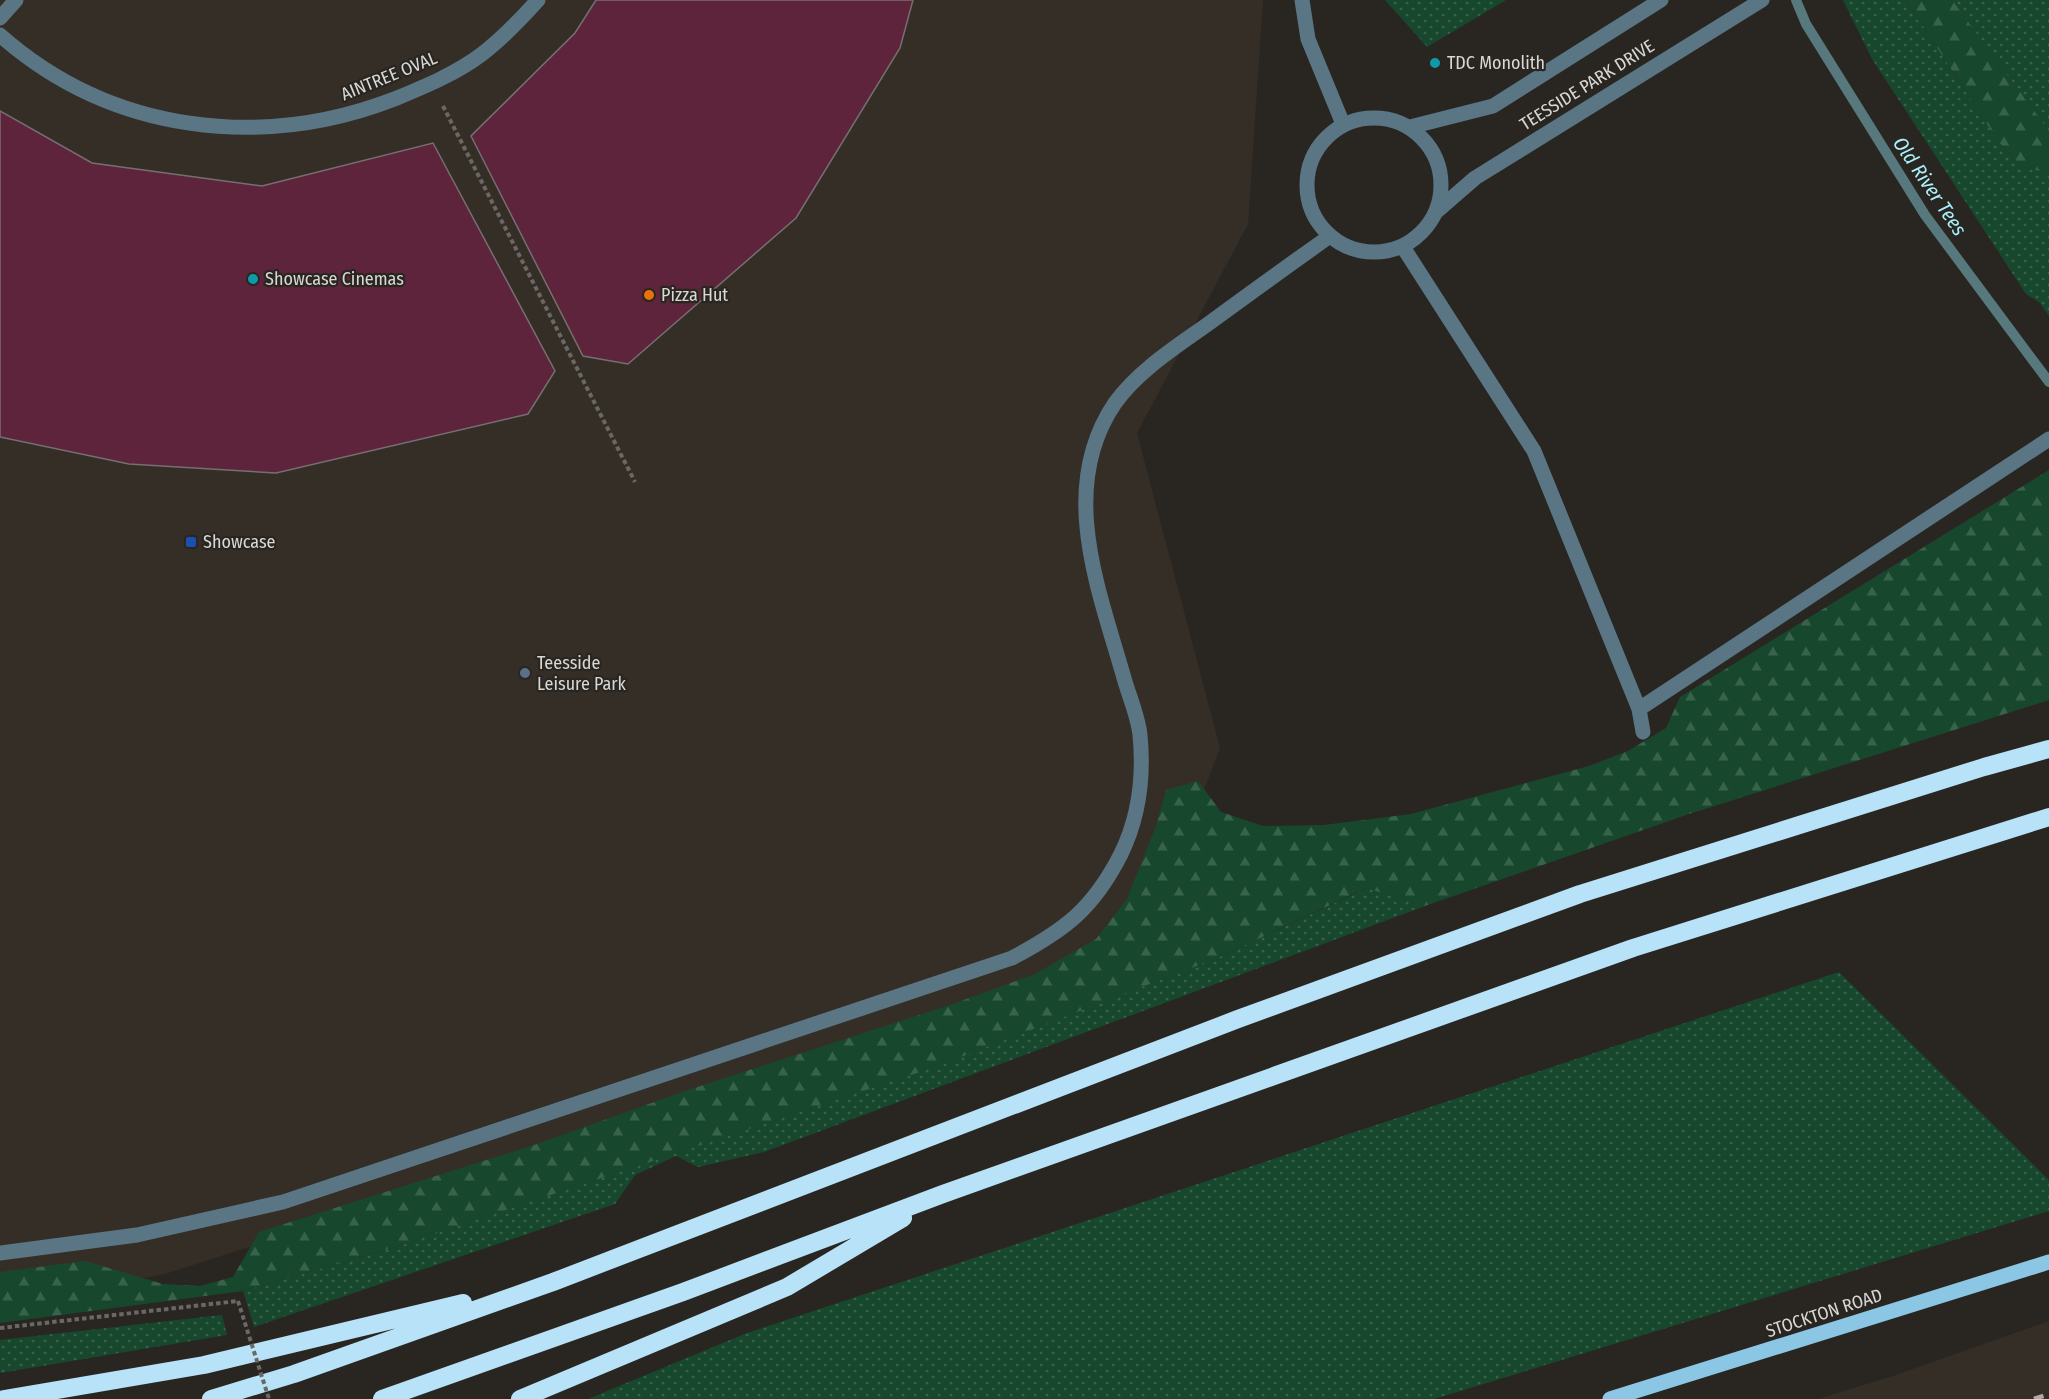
<svg xmlns="http://www.w3.org/2000/svg" width="2049" height="1399" font-family="'Fira Sans Condensed',sans-serif">
  <style>
    .built { fill: #352e26 }
    .grass { fill: url(#grass-dots) }
    .forest { fill: url(#forest-firs) }
    .lines { fill: none; stroke-linecap: round; stroke-linejoin: round }
    .stream { stroke: #57787c; stroke-width: 10 }
    .building { fill: #5d243b; stroke: #766f71; stroke-width: 1.5 }
    .path { stroke: #6a6864; stroke-width: 4; stroke-dasharray: 4.5 3; stroke-linecap: butt }
    .minor { stroke: #5a7684; stroke-width: 15 }
    .major { stroke: #8bc6e4; stroke-width: 15 }
    .highway { stroke: #b8e2f7; stroke-width: 18 }
    .rail { stroke: #aeaba8; stroke-width: 4.5; stroke-dasharray: 10 10; stroke-linecap: butt }
    .path-bridge { stroke: #6a6864; stroke-width: 4; stroke-dasharray: 4.5 3; stroke-linecap: butt }
    .culture-dot { fill: #0f9aa8; stroke: #292622; stroke-width: 2 }
    .food-dot { fill: #e8710a; stroke: #292622; stroke-width: 2 }
    .transit-dot { fill: #1a4fb4; stroke: #292622; stroke-width: 2 }
    .service-dot { fill: #5c6f8a; stroke: #292622; stroke-width: 2 }
    .labels { text-anchor: middle; dominant-baseline: central; stroke-width: 4.5; stroke-linejoin: round; paint-order: stroke }
    .poi-label { font-size: 18px; fill: #d9d7d4; stroke: #292622; text-anchor: start }
    .street-label { font-size: 18px; fill: #d9d7d4; stroke: #292622 }
    .water-label { font-size: 20px; font-style: italic; fill: #abf1fc; stroke: #292622 }
  </style>
  <defs>
    <pattern id="grass-dots" width="8" height="8" patternUnits="userSpaceOnUse" patternTransform="scale(1.5)"><rect width="8" height="8" fill="#17482d"/><path d="M2 2h.1M6 6h.1" fill="none" stroke="#38624b" stroke-width="1.8" stroke-linecap="round"/></pattern>
    <pattern id="forest-firs" width="22" height="20" patternUnits="userSpaceOnUse" patternTransform="scale(1.5)"><rect width="22" height="20" fill="#17482d"/><path d="M5 1l3.5 6h-7zM16 11l3.5 6h-7z" fill="#38624b"/></pattern>
  </defs>
  <rect width="100%" height="100%" fill="#292622"/>
  <path class="built" d="M0,0H1263L1248,224L1137,433L1220,748L1162,901L1033,994L165,1274L0,1305Z
    M2049,1321V1399H1818L1893,1376Z"/>
  <path class="grass" d="M1385,0H1506L1427,47Z
    M1843,0H1906L1998,141L2021,167L2049,173V316L2040,303L2026,294L1872,59Z
    M1949,0H2049V134Z
    M1367,888L1425,906L764,1152L698,1167L676,1156L635,1175L615,1204L254,1327L243,1291L392,1248L1222,956Z
    M1839,972L2049,1180V1211L1434,1399H588L747,1333Z
    M222,1315L227,1335L0,1373V1340Z"/>
  <path class="forest" d="M1906,0H1952L2049,131V173L2021,167L1998,141Z
    M2049,470V700L1689,814L1425,906L1366,888L1222,956L935,1067L392,1248L243,1291L0,1323V1272L85,1261L163,1284L200,1286L233,1277L259,1232L534,1145L685,1091L950,1005L1035,974L1096,939L1127,899L1156,826L1166,790L1198,781L1221,812L1263,826L1324,825L1411,814L1589,766L1628,751L1666,728L1680,697Z"/>
  <g class="lines">
    <path class="stream" d="M1796,0L1806,24L1925,215L2049,382"/>
  </g>
  <path class="building" d="M596,0H913L900,48L796,218L628,364L583,356L471,136L575,33Z
    M0,111L92,163L262,186L433,143L555,371L528,414L276,473L129,464L0,437Z"/>
  <g class="lines">
    <path class="path" d="M443,106L635,482
      M0,1328L238,1301"/>
    <path class="minor" d="M1302,0L1308,39L1343,124
      M0,18L16,0
      M0,35C111,133 262,151 397,98C426,86 457,73 482,54C503,38 520,20 538,0
      M1307 185a67 67 0 1 1 134 0a67 67 0 1 1-134 0Z
      M1410,127L1493,106L1661,0
      M1437,211L1475,178L1762,0
      M1403,247L1534,451L1639,709L1643,732
      M1639,709L2049,439
      M0,1253L137,1235L283,1202L1012,958C1065,930 1093,909 1121,854C1139,817 1144,776 1140,735C1138,716 1129,696 1124,678C1099,590 1057,488 1115,403C1139,370 1176,347 1208,324C1249,294 1289,265 1330,236"/>
    <path class="major" d="M1610,1399L2049,1262"/>
    <path class="highway" d="M4,1399L204,1365L463,1303
      M211,1399L294,1374L553,1282L1238,1019L1580,894L1984,767L2049,749
      M382,1399L683,1292L943,1194L1633,948L2049,817
      M520,1399L787,1287L903,1218"/>
    <path class="rail" d="M2034,1399L2049,1394"/>
    <path class="path-bridge" d="M238,1301L269,1399"/>
  </g>
  <g class="culture-dot">
    <circle cx="1435" cy="63" r="6"/>
    <circle cx="253" cy="279" r="6"/>
  </g>
  <circle class="food-dot" cx="649" cy="295" r="6"/>
  <rect class="transit-dot" x="185" y="536" width="12" height="12" rx="3"/>
  <circle class="service-dot" cx="525" cy="673" r="6"/>
  <g class="labels">
    <g class="poi-label">
      <text x="1447" y="63">TDC Monolith</text>
      <text x="265" y="279">Showcase Cinemas</text>
      <text x="661" y="295">Pizza Hut</text>
      <text x="203" y="542">Showcase</text>
      <text x="537" y="663">Teesside<tspan x="537" dy="21">Leisure Park</tspan></text>
    </g>
    <g class="street-label">
      <text transform="translate(389 76) rotate(-22)">AINTREE OVAL</text>
      <text transform="translate(1587 85) rotate(-32)">TEESSIDE PARK DRIVE</text>
      <text transform="translate(1824 1313) rotate(-18)">STOCKTON ROAD</text>
    </g>
    <g class="water-label">
      <text transform="translate(1930 186) rotate(56)">Old River Tees</text>
    </g>
  </g>
</svg>
